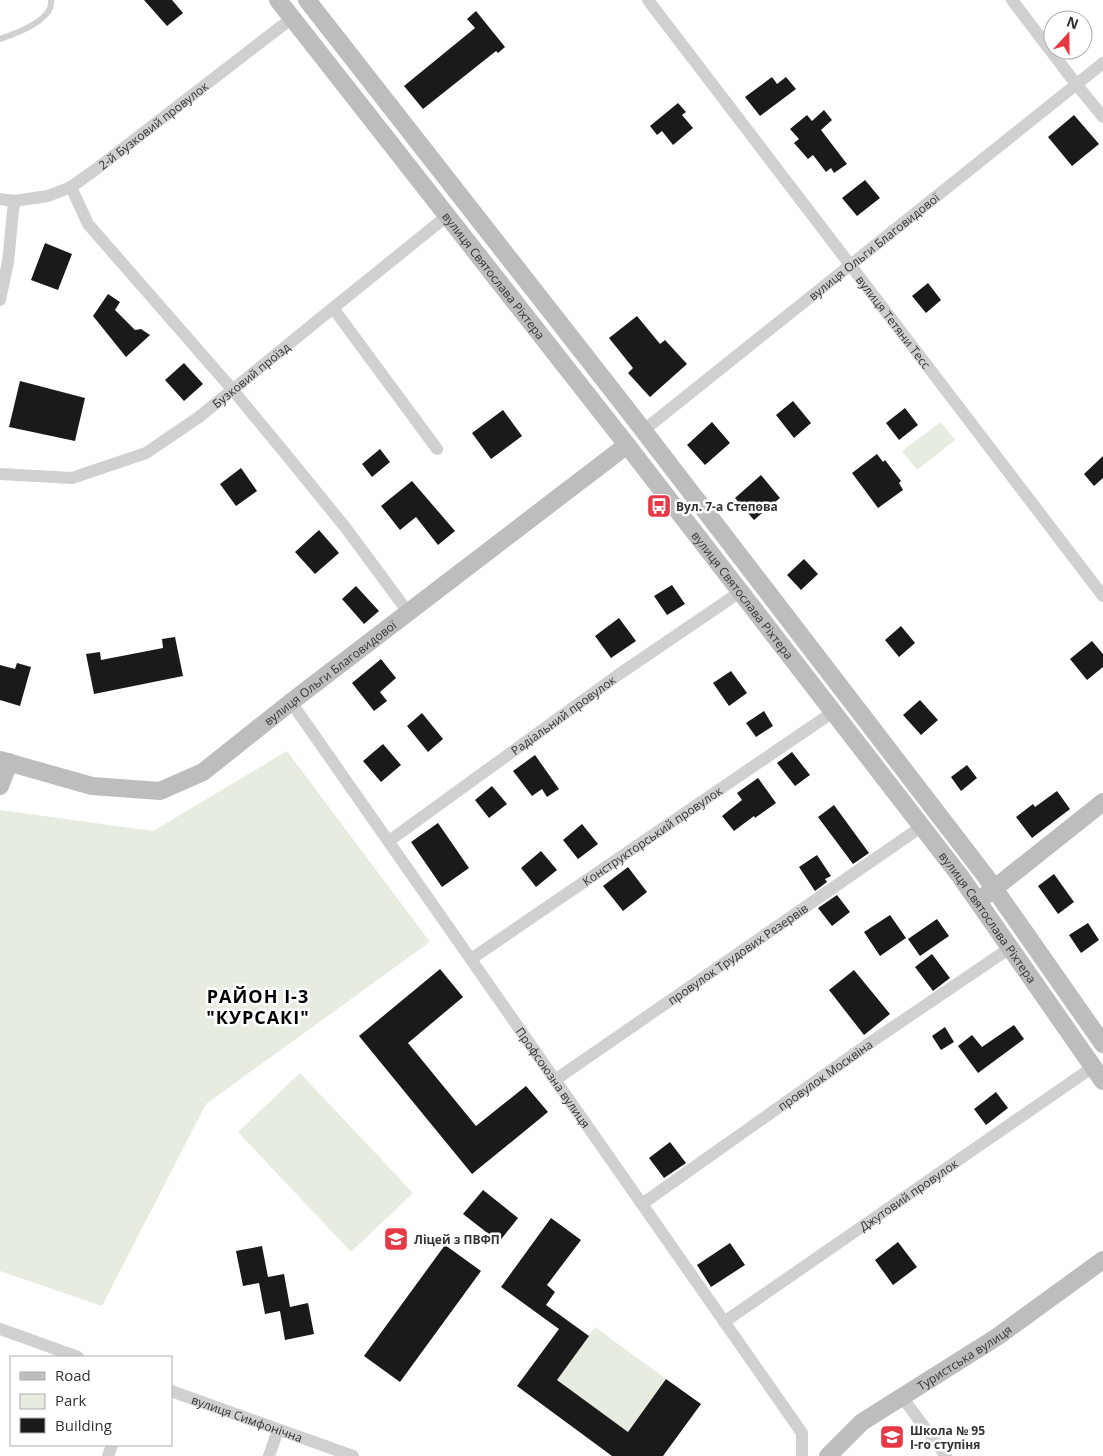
<svg xmlns="http://www.w3.org/2000/svg" width="1103" height="1456" font-family="'Open Sans',sans-serif">
  <style>
    .green { fill: #e6ecdf }
    .building { fill: #1a1a1a }
    .lines { fill: none; stroke-linecap: round; stroke-linejoin: round }
    .lane { stroke: #d0d0d0; stroke-width: 6 }
    .street { stroke: #d0d0d0; stroke-width: 12 }
    .secondary { stroke: #bdbdbd; stroke-width: 18 }
    .labels { text-anchor: middle; dominant-baseline: central; stroke-width: 5; stroke-linejoin: round; paint-order: stroke }
    .street-label { font-size: 12px; fill: #333; stroke: #fff }
    .poi-label { font-size: 12px; font-weight: bold; fill: #333; stroke: #fff; text-anchor: start }
    .district-label { font-size: 18px; font-weight: bold; letter-spacing: 1px; fill: #000; stroke: #fff }
  </style>
  <rect width="100%" height="100%" fill="#fff"/>
  <path class="green" d="M941,422L955,440L917,470L902,451Z
    M287,751L430,942L206,1104L102,1306L0,1271V810L153,831Z
    M300,1073L413,1193L351,1252L238,1132Z
    M595,1327L666,1379L628,1432L557,1380Z"/>
  <path class="building" d="M144,0H172L183,13L167,26Z
    M476,11L505,47L498,53L496,51L423,109L404,86L475,28L467,19Z
    M772,77L777,84L786,77L796,89L760,116L745,97Z
    M678,103L686,112L682,115L693,128L673,145L662,131L657,135L650,126Z
    M824,110L832,120L821,130L847,164L834,173L831,168L826,172L813,155L808,159L794,143L799,139L790,129L807,115L812,121Z
    M1074,115L1099,144L1072,166L1048,137Z
    M865,180L880,198L857,216L842,198Z
    M45,243L72,254L58,290L31,280Z
    M928,283L941,300L926,313L912,296Z
    M108,294L120,302L115,310L135,330L141,329L150,335L126,357L93,316Z
    M637,316L660,344L665,340L687,364L650,397L628,373L633,368L609,338Z
    M184,363L203,384L184,401L165,380Z
    M20,381L85,398L75,441L9,427Z
    M793,401L811,423L794,438L776,415Z
    M905,408L918,425L899,440L886,423Z
    M503,410L522,436L491,459L472,433Z
    M712,422L730,443L705,465L687,445Z
    M380,449L390,462L372,477L362,464Z
    M877,454L883,462L885,460L901,481L899,483L903,490L878,508L852,473Z
    M1103,456V478L1094,486L1084,474Z
    M241,468L257,491L236,506L220,484Z
    M761,475L780,498L754,520L735,498Z
    M412,481L455,531L438,545L416,517L400,530L381,506Z
    M319,530L339,553L315,574L295,552Z
    M804,559L818,574L801,590L787,575Z
    M672,585L685,604L667,615L654,596Z
    M356,586L379,611L364,624L342,599Z
    M619,618L636,641L611,658L595,636Z
    M901,626L915,643L899,657L885,640Z
    M175,637L183,676L94,694L86,654L100,652L101,660L163,648L162,639Z
    M1092,641L1103,654V667L1087,680L1070,659Z
    M381,659L396,678L380,692L387,701L374,711L352,683Z
    M17,663L31,667L20,706L0,700V665L15,669Z
    M731,671L747,693L729,706L713,683Z
    M920,700L938,720L921,735L903,715Z
    M764,711L773,726L756,737L746,723Z
    M422,713L443,739L428,752L407,726Z
    M383,744L401,765L381,782L363,761Z
    M792,752L810,775L795,786L777,763Z
    M535,755L559,789L547,797L542,789L532,796L513,771Z
    M967,765L977,778L961,791L951,777Z
    M758,778L776,803L755,818L754,816L734,831L722,816L742,800L737,793Z
    M492,786L507,804L489,818L475,800Z
    M1057,791L1070,809L1032,838L1016,817L1033,804L1035,807Z
    M834,805L869,853L853,864L818,817Z
    M438,823L469,868L442,887L411,842Z
    M582,824L598,844L578,859L563,840Z
    M541,851L557,870L536,887L521,868Z
    M817,855L831,876L825,879L827,882L815,891L799,867Z
    M628,867L647,892L623,911L603,886Z
    M1054,874L1074,902L1058,914L1038,886Z
    M837,895L850,912L832,926L818,908Z
    M890,915L906,938L880,956L864,932Z
    M937,919L949,936L920,956L908,939Z
    M1088,923L1099,940L1081,953L1069,935Z
    M932,954L950,978L933,991L915,967Z
    M440,969L463,997L408,1043L476,1126L526,1086L548,1112L472,1174L359,1036Z
    M854,970L890,1014L864,1035L829,990Z
    M1014,1025L1024,1039L978,1073L958,1046L972,1035L982,1047Z
    M945,1027L954,1042L941,1050L932,1036Z
    M996,1092L1008,1108L986,1125L974,1109Z
    M670,1142L686,1163L664,1178L649,1158Z
    M483,1190L518,1218L499,1242L463,1214Z
    M551,1218L581,1240L547,1285L555,1292L546,1305L589,1336L557,1380L628,1432L666,1379L701,1404L663,1456H612L517,1386L559,1329L501,1287Z
    M898,1242L917,1267L893,1285L875,1260Z
    M730,1243L745,1265L711,1287L697,1265Z
    M445,1245L481,1271L400,1382L364,1356Z
    M262,1246L268,1277L284,1274L290,1307L308,1303L314,1334L285,1340L280,1311L265,1314L259,1283L243,1286L236,1251Z"/>
  <g class="lines">
    <path class="lane" d="M0,39C15,34 54,20 51,0"/>
    <g class="street">
      <path id="s1" d="M648,0L1103,596"/>
      <path d="M1012,0L1076,84L1103,117"/>
      <path d="M71,187L88,224L232,389L284,452L345,527L408,612"/>
      <path id="s2" d="M0,199L14,201L48,196L71,187L95,170L292,18"/>
      <path d="M0,300L8,262L14,201"/>
      <path d="M333,308L447,216"/>
      <path id="s3" d="M644,430L1103,63"/>
      <path id="s4" d="M0,474L72,478L146,453L199,417L333,308L437,449"/>
      <path id="s5" d="M291,702L802,1433V1456"/>
      <path id="s6" d="M389,841L618,675L740,592"/>
      <path id="s7" d="M471,959L833,712"/>
      <path id="s8" d="M555,1080L921,827"/>
      <path id="s9" d="M642,1204L874,1040L1010,948"/>
      <path id="s10" d="M724,1322L1093,1067"/>
      <path d="M0,1329L78,1357"/>
      <path id="s11" d="M171,1391L353,1456"/>
      <path d="M902,1397L946,1456"/>
      <path d="M108,1456L112,1445"/>
      <path d="M269,1456L278,1430"/>
    </g>
    <g class="secondary">
      <path id="s12" d="M278,0L627,445L960,876L1103,1081"/>
      <path d="M307,0L630,413L984,874L1103,1044"/>
      <path id="s13" d="M0,760L92,786L160,791L203,772L291,702L627,445"/>
      <path d="M0,786L9,762"/>
      <path d="M986,895L1103,802"/>
      <path id="s14" d="M828,1456L862,1422L997,1337L1103,1260"/>
    </g>
  </g>
  <defs>
    <symbol id="bus-square" viewBox="-11 -11 22 22"><rect x="-9" y="-9" width="18" height="18" rx="4" fill="#e63946" stroke="#fff"/><path d="M-5-6H5V4H4V6H2V4H-2V6H-4V4H-5ZM-3.5-4V0h7V-4ZM-3.5 1.2v1.5H-2V1.2ZM2 1.2v1.5H3.5V1.2Z" fill="#fff"/></symbol>
    <symbol id="school-square" viewBox="-11 -11 22 22"><rect x="-9" y="-9" width="18" height="18" rx="4" fill="#e63946" stroke="#fff"/><path d="M0-5L7-2L0 1L-7-2ZM-4 1L0 2.5L4 1V4Q0 6-4 4Z" fill="#fff"/></symbol>
  </defs>
  <g fill-rule="evenodd">
    <use href="#bus-square" x="645" y="492" width="28" height="28"/>
    <use href="#school-square" x="382" y="1225" width="28" height="28"/>
    <use href="#school-square" x="878" y="1423" width="28" height="28"/>
  </g>
  <g class="labels">
    <g class="street-label">
      <text stroke="none"><textPath href="#s2" startOffset="176">2-й Бузковий провулок</textPath></text>
      <text stroke="none"><textPath href="#s3" startOffset="294">вулиця Ольги Благовидової</textPath></text>
      <text stroke="none"><textPath href="#s12" startOffset="350">вулиця Святослава Ріхтера</textPath></text>
      <text stroke="none"><textPath href="#s1" startOffset="405">вулиця Тетяни Тесс</textPath></text>
      <text stroke="none"><textPath href="#s4" startOffset="281">Бузковий проїзд</textPath></text>
      <text stroke="none"><textPath href="#s12" startOffset="755">вулиця Святослава Ріхтера</textPath></text>
      <text stroke="none"><textPath href="#s13" startOffset="372">вулиця Ольги Благовидової</textPath></text>
      <text stroke="none"><textPath href="#s6" startOffset="215">Радіальний провулок</textPath></text>
      <text stroke="none"><textPath href="#s7" startOffset="219">Конструкторський провулок</textPath></text>
      <text stroke="none"><textPath href="#s12" startOffset="1160">вулиця Святослава Ріхтера</textPath></text>
      <text stroke="none"><textPath href="#s8" startOffset="222">провулок Трудових Резервів</textPath></text>
      <text stroke="none"><textPath href="#s9" startOffset="224">провулок Москвіна</textPath></text>
      <text stroke="none"><textPath href="#s5" startOffset="458">Профсоюзна вулиця</textPath></text>
      <text stroke="none"><textPath href="#s10" startOffset="224">Джутовий провулок</textPath></text>
      <text stroke="none"><textPath href="#s14" startOffset="169">Туристська вулиця</textPath></text>
      <text stroke="none"><textPath href="#s11" startOffset="81">вулиця Симфонічна</textPath></text>
    </g>
    <g class="poi-label">
      <text x="676" y="506">Вул. 7-а Степова</text>
      <text x="414" y="1239">Ліцей з ПВФП</text>
      <text x="910" y="1430">Школа № 95<tspan x="910" dy="14">І-го ступіня</tspan></text>
    </g>
    <g class="district-label">
      <text x="258" y="996">РАЙОН І-3<tspan x="258" dy="21">"КУРСАКІ"</tspan></text>
    </g>
  </g>
  <rect x="10" y="1356" width="162" height="90" fill="#ffffff" stroke="#adadad"/>
  <rect x="20" y="1372" width="25" height="8" fill="#bdbdbd" stroke="#adadad"/>
  <text x="55" y="1381" font-size="15" fill="#333333">Road</text>
  <rect x="20" y="1394" width="25" height="15" fill="#e6ecdf" stroke="#adadad"/>
  <text x="55" y="1406" font-size="15" fill="#333333">Park</text>
  <rect x="20" y="1418" width="25" height="15" fill="#1a1a1a" stroke="#adadad"/>
  <text x="55" y="1431" font-size="15" fill="#333333">Building</text>
  <g transform="translate(1068 35) rotate(21)"><circle r="24" fill="#ffffff" stroke="#adadad"/>
  <path d="M0-4L9 19L0 12L-9 19Z" fill="#e63946"/>
  <text y="-8" font-size="14" font-weight="bold" text-anchor="middle" fill="#333333">N</text>
  </g>
</svg>
